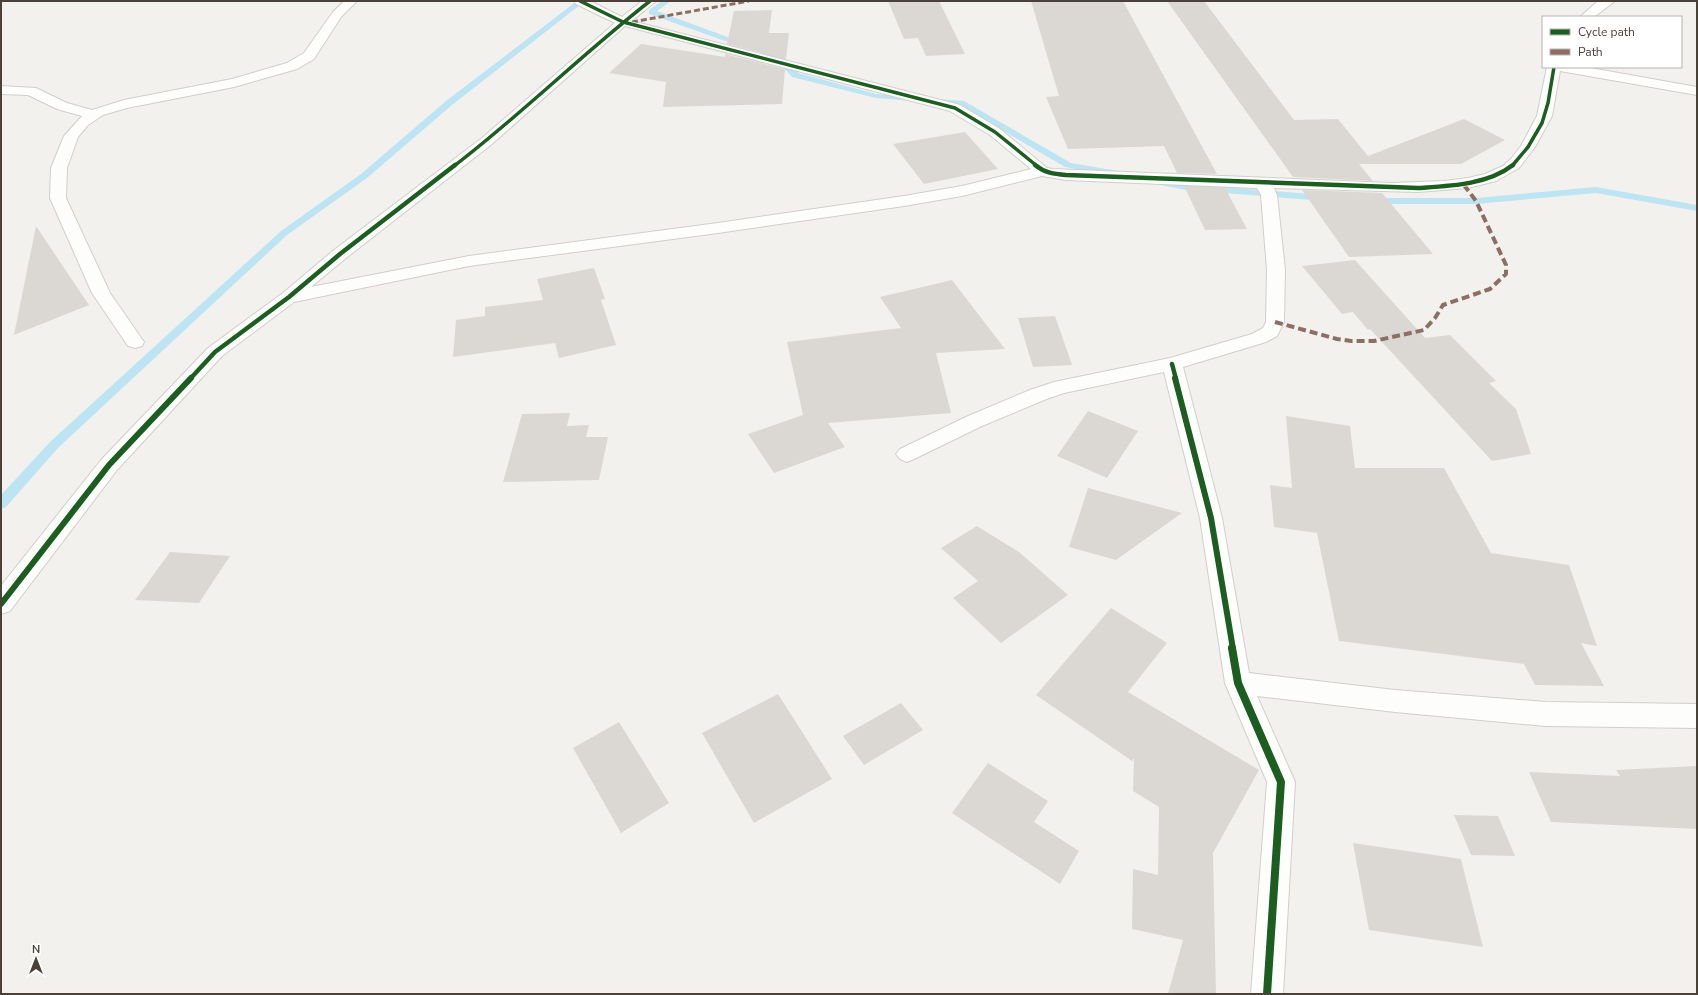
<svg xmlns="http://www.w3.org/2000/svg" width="1698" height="995" font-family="'Nunito Sans',sans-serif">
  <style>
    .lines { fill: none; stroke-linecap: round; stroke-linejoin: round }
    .stream { fill: #bde4f2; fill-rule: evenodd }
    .building { fill: #dbd8d4 }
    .street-casing { stroke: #d1cecb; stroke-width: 2 }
    .street { fill: #fdfdfc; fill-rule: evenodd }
    .quiet-far1 { stroke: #8d6e63; stroke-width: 3; stroke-dasharray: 6 3; stroke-linecap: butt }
    .quiet { stroke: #8d6e63; stroke-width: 4; stroke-dasharray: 8 4; stroke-linecap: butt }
    .cycleway-far3-casing { stroke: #fff; stroke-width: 5 }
    .cycleway-far2-casing { stroke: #fff; stroke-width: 6 }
    .cycleway-far1-casing { stroke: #fff; stroke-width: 8 }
    .cycleway-casing { stroke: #fff; stroke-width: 10 }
    .cycleway-far3 { stroke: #1b5e20; stroke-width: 3.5 }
    .cycleway-far2 { stroke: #1b5e20; stroke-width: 4.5 }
    .cycleway-far1 { stroke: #1b5e20; stroke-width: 6 }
    .cycleway { stroke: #1b5e20; stroke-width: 8 }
  </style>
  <rect width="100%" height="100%" fill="#f3f1ee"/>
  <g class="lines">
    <path class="stream" d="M577,1H585L452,105L367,178L287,235L58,448L6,507L1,509V495L50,442L281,231L361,174L446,101Z
      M662,1H671L657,11L749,45L748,47H742L649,14V10Z
      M760,49H766L782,55L798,73L876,94L964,101L1071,163L1118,171L1123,174L1118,177L1065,167L959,105L876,98L792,77L776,59L760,53Z
      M1153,178L1186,184L1324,195L1329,198L1324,201L1186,190L1150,183L1148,181L1150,179Z
      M1596,187L1697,205V211L1596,193L1476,204H1372L1367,201L1372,198H1476Z"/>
  </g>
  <path class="building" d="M888,1H939L965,54L926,56L918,38L904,39Z
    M1031,1H1123L1217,174L1177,173L1164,146L1068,149L1046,97L1059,96Z
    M1167,1H1204L1294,120L1338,119L1368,156L1464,119L1505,140L1461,164H1359L1373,181L1293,177Z
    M772,10L769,33H789L786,59L727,44L734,11Z
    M641,44L725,57V54L785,69L782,104L663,107L666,82L609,73Z
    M965,132L998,169L924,184L893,144Z
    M1184,186L1225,188L1247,229L1205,230Z
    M1302,190L1382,193L1433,254L1349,257Z
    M36,226L89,305L14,335Z
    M1355,260L1425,338L1450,335L1496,381L1489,383L1516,409L1531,454L1492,461L1370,329L1368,330L1353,312L1342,314L1302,266Z
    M594,268L605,299L601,300L616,345L559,358L555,343L453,357L456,320L485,316V307L543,300L537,279Z
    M952,280L1005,349L936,353L951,413L828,423L845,447L774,473L748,434L803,415L787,342L901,328L880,297Z
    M1055,316L1072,365L1033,367L1018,318Z
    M1088,411L1138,431L1107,478L1057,456Z
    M570,413L567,426L589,425L586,437H608L599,480L503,482L522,414Z
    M1286,416L1350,426L1355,468H1444L1491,553L1569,565L1597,646L1581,643L1604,686L1535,685L1524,664L1339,641L1317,533L1274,527L1270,485L1292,488Z
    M1088,488L1182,513L1116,560L1069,547Z
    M977,526L1019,552L1068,595L1001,643L953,598L978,581L941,548Z
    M170,552L230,556L199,603L135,600Z
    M1111,608L1167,643L1128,692L1259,770L1213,853L1216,994H1168L1183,940L1132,929L1133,869L1158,875L1159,807L1133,791L1134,758L1132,761L1036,695Z
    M778,694L832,779L754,823L702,733Z
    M901,703L923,730L864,765L843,736Z
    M619,722L669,803L621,833L573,748Z
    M988,763L1048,801L1034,822L1079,851L1060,884L952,813Z
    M1697,766V829L1551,822L1529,772L1620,776L1616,770Z
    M1454,815L1498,816L1515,856L1471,855Z
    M1353,843L1461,859L1483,947L1369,930Z"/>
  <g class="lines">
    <defs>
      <path id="street" d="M344,1H357L341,17L314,59L297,69L234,87L127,108L103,115L88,125L78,137L67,168L66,198L110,293L144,342L142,346L135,348L128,346L92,293L50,198L51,168L64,136L82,116L57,109L28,95L1,94V86L36,88L67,103L92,110L124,100L232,79L287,63L304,53L333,12Z
        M574,1H590L622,17L642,1H656L632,21L960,105L1000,129L1047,168L1053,169L1392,183L1444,181L1468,178L1485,174L1503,166L1511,159L1521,146L1537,116L1547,67H1585L1697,87V95L1560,71L1552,116L1535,147L1519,168L1496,181L1468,188L1418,192L1274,188L1277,195L1285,270L1284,322L1277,336L1266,342L1183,367L1222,518L1249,673L1395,690L1546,702L1697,704V728L1546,726L1395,712L1257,696L1295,782L1283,994H1251L1267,782L1225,683L1200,518L1164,372L1064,393L1044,400L982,426L914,459L907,462L900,459L896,454L900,449L968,416L1030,390L1054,382L1170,358L1252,334L1263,328L1266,322L1267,270L1261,195L1257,188L1066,180L1042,176L962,196L904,206L718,233L469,266L294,302L222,356L117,470L10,611L1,614V586L101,460L208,348L283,293L334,250L482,138L615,23L576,4ZM625,26L950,111L990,135L1031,169L962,186L904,196L718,223L469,256L311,287L346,258L492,144Z
        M1598,1H1615L1594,17H1580Z"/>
    </defs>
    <use href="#street" class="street-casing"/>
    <use href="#street" class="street"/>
    <path class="quiet-far1" d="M632,22L749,1"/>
    <path class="quiet" d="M1275,322L1337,339L1351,341H1374L1424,330L1435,318L1443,305L1490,289L1506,274V265L1476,201L1464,185"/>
    <defs>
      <path id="cycleway-far3" d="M580,1L623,22L955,108L995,132L1037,166
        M454,166C522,114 582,54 650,1
        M1512,166L1528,147L1542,123L1548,103L1554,67"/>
      <path id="cycleway-far2" d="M1035,165C1045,173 1054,174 1066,175L1418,188C1450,186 1487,185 1513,165
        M1172,364L1176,379
        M190,379L215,352L289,297L340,254L455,165"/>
      <path id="cycleway-far1" d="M1175,378L1211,518L1233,649
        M1,604L109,465L191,378"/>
      <path id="cycleway" d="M1232,648L1238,683L1281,782L1267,994"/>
    </defs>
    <use href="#cycleway-far3" class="cycleway-far3-casing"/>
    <use href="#cycleway-far2" class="cycleway-far2-casing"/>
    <use href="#cycleway-far1" class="cycleway-far1-casing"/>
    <use href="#cycleway" class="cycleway-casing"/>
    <use href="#cycleway-far3" class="cycleway-far3"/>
    <use href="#cycleway-far2" class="cycleway-far2"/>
    <use href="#cycleway-far1" class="cycleway-far1"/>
    <use href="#cycleway" class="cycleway"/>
  </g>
  <rect width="1698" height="995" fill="none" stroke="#4b4138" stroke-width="4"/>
  <rect x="1542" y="16" width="140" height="52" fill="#ffffff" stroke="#b7b3af"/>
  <rect x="1550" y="29" width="20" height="6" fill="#1b5e20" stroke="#b7b3af"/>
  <text x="1578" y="36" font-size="12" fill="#4b4138">Cycle path</text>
  <rect x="1550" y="49" width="20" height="6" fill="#8d6e63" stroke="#b7b3af"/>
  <text x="1578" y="56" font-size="12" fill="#4b4138">Path</text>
  <g transform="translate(36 959)" stroke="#ffffff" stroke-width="3" paint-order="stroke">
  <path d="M0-3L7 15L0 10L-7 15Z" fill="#4b4138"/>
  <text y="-6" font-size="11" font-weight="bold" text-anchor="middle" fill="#4b4138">N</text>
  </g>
</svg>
